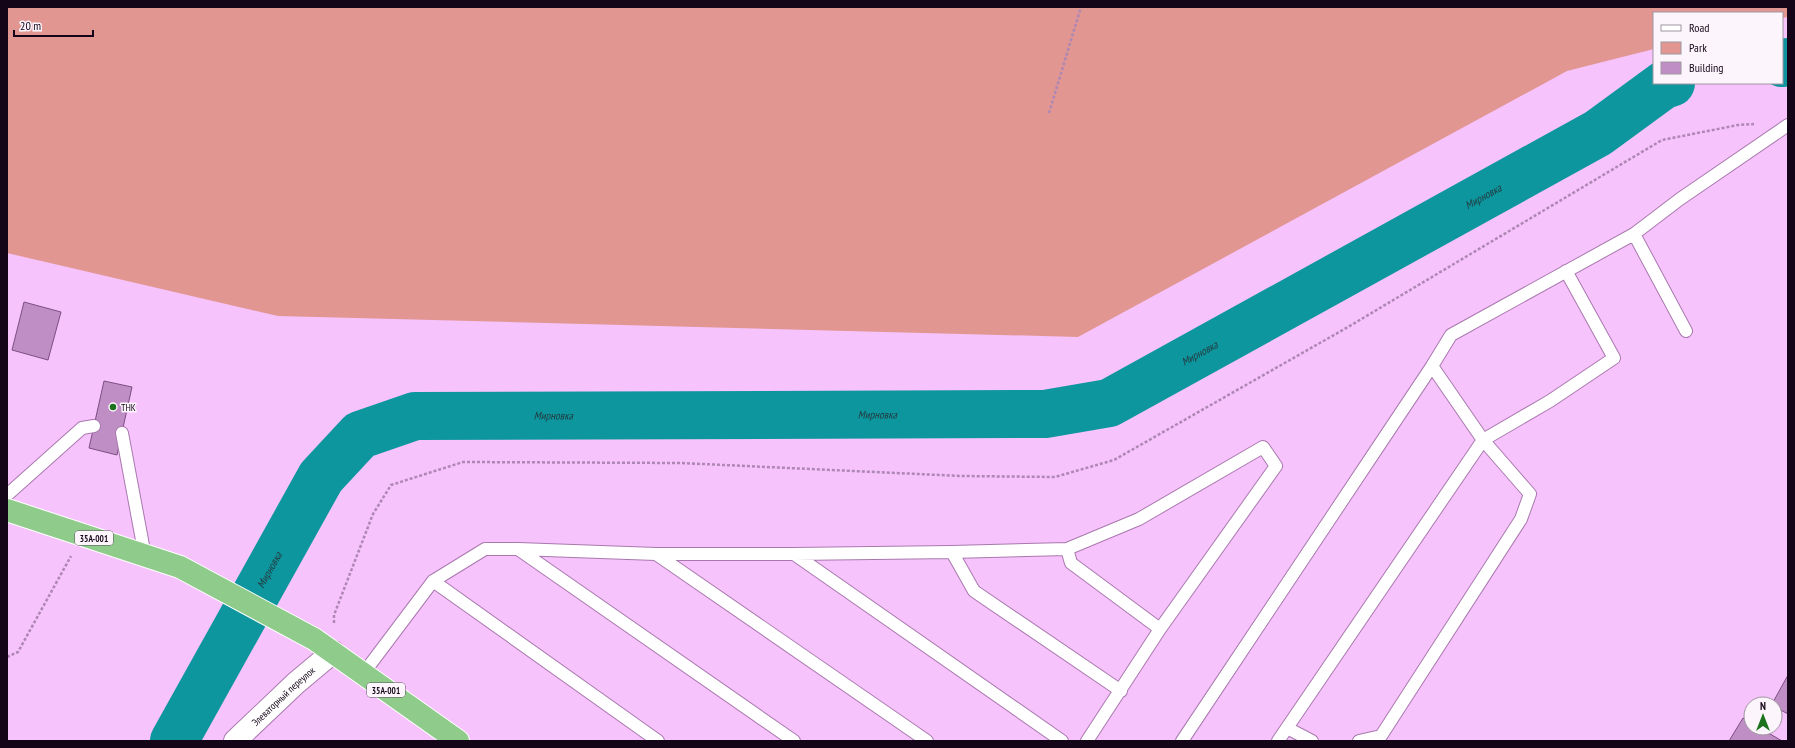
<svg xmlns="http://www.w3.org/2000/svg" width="1795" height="748" font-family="'PT Sans Narrow',sans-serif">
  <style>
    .green { fill: #e19692 }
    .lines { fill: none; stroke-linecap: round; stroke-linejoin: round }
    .river { stroke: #0e969f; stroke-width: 48 }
    .building { fill: #bf8ec5; stroke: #7c4e82 }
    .lane-casing { stroke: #a979ae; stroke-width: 14 }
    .street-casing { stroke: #a979ae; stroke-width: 24 }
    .highway-casing { stroke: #fff; stroke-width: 24 }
    .path { stroke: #af87b4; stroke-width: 2.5; stroke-dasharray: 3 2; stroke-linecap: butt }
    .lane { stroke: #fff; stroke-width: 12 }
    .street { stroke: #fff; stroke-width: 22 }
    .highway { stroke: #8fcb8b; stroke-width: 22 }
    .poi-dot { fill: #1d721d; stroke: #fcf6fc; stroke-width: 1.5 }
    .labels { text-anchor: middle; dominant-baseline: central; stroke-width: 3; stroke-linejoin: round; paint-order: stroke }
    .shield { fill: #fcf6fc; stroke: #5a4d5c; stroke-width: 1 }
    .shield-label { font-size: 9px; font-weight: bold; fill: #150518 }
    .poi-label { font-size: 10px; fill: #150518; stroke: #fcf6fc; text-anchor: start }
    .street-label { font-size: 10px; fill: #150518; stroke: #fcf6fc }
    .water-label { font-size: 11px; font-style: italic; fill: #223b3e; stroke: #fcf6fc }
  </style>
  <rect width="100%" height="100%" fill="#f6c3fc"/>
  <path class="green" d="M7,7H1788V17L1782,18V13H1654V49L1567,71L1078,337L278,316L7,253Z"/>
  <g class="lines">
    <g class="river">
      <path d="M1782,63L1788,62"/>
      <path id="s1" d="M174,741L321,477L360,435L415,416L1045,414L1109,403L1598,133L1665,84L1671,83"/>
    </g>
  </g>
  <path class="building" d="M24,302L61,312L48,360L12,350Z
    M104,381L132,387L117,455L89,448Z
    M1788,675V714L1775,707V704H1772Z
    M1743,718L1751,723V728H1760L1782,741H1729Z"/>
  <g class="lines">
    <defs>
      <path id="lane" d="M1634,234L1686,331
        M122,433L145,556
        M7,495L82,428L94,426
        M518,549L794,741
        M1067,549L1071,563L1160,629
        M952,552L974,591L1121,691
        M656,554L927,741
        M794,554L1062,741
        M433,581L658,741
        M363,674L433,581L485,549H518L656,554H794L952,552L1067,549L1139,519L1263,447L1276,466L1160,629L1087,741
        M1287,728L1312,741
        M1182,741L1432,366L1451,335L1634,234L1680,199L1788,125
        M1278,741L1483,440L1550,401L1614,358L1566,271
        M1359,741L1381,736L1521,519L1530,494L1483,440L1432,366"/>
      <g id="street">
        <path id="s2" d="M235,741L296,683L333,652"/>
      </g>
      <path id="highway" d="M7,510L180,567L314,639L458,741"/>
    </defs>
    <use href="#lane" class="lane-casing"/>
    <use href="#street" class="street-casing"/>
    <use href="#highway" class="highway-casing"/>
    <path class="path" d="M1049,113L1081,7
      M334,623V615L373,514L391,485L463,462L681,463L961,476L1055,477L1114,460L1348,327L1662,140L1738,125L1754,124
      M7,657L18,652L71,556"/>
    <use href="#lane" class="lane"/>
    <use href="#street" class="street"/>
    <use href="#highway" class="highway"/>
  </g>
  <circle class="poi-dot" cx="113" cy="407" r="4"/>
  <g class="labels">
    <g class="shield">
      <rect x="75" y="531" width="38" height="14" rx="3"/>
      <rect x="367" y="683" width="38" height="14" rx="3"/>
    </g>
    <g class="shield-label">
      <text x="94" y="538">35А-001</text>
      <text x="386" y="690">35А-001</text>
    </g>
    <g class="poi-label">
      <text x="121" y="407">ТНК</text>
    </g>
    <g class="street-label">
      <text stroke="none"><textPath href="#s2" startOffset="66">Элеваторный переулок</textPath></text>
    </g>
    <g class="water-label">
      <text stroke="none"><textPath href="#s1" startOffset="1540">Мирновка</textPath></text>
      <text stroke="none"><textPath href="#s1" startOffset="1216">Мирновка</textPath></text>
      <text stroke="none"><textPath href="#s1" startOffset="880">Мирновка</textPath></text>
      <text stroke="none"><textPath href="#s1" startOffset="556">Мирновка</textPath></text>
      <text stroke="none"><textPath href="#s1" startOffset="196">Мирновка</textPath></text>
    </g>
  </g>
  <rect width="1795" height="748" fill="none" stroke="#150518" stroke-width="16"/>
  <rect x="1653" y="12" width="130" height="72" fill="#fcf6fc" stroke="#a096a1"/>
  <rect x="1661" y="25" width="20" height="6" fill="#ffffff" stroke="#a096a1"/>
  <text x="1689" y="32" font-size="12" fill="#150518">Road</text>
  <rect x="1661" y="42" width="20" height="12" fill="#e19692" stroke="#a096a1"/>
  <text x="1689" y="52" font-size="12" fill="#150518">Park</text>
  <rect x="1661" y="62" width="20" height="12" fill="#bf8ec5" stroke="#a096a1"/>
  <text x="1689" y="72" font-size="12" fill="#150518">Building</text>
  <g transform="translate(1763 716)"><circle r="19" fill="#fcf6fc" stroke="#a096a1"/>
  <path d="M0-3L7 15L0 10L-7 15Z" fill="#1d721d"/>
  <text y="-6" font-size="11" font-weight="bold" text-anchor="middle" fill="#150518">N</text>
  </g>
  <path d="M14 30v6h79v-6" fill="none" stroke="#150518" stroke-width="2"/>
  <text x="20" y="30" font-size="12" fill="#150518" stroke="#fcf6fc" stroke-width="3" paint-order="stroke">20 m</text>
</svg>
